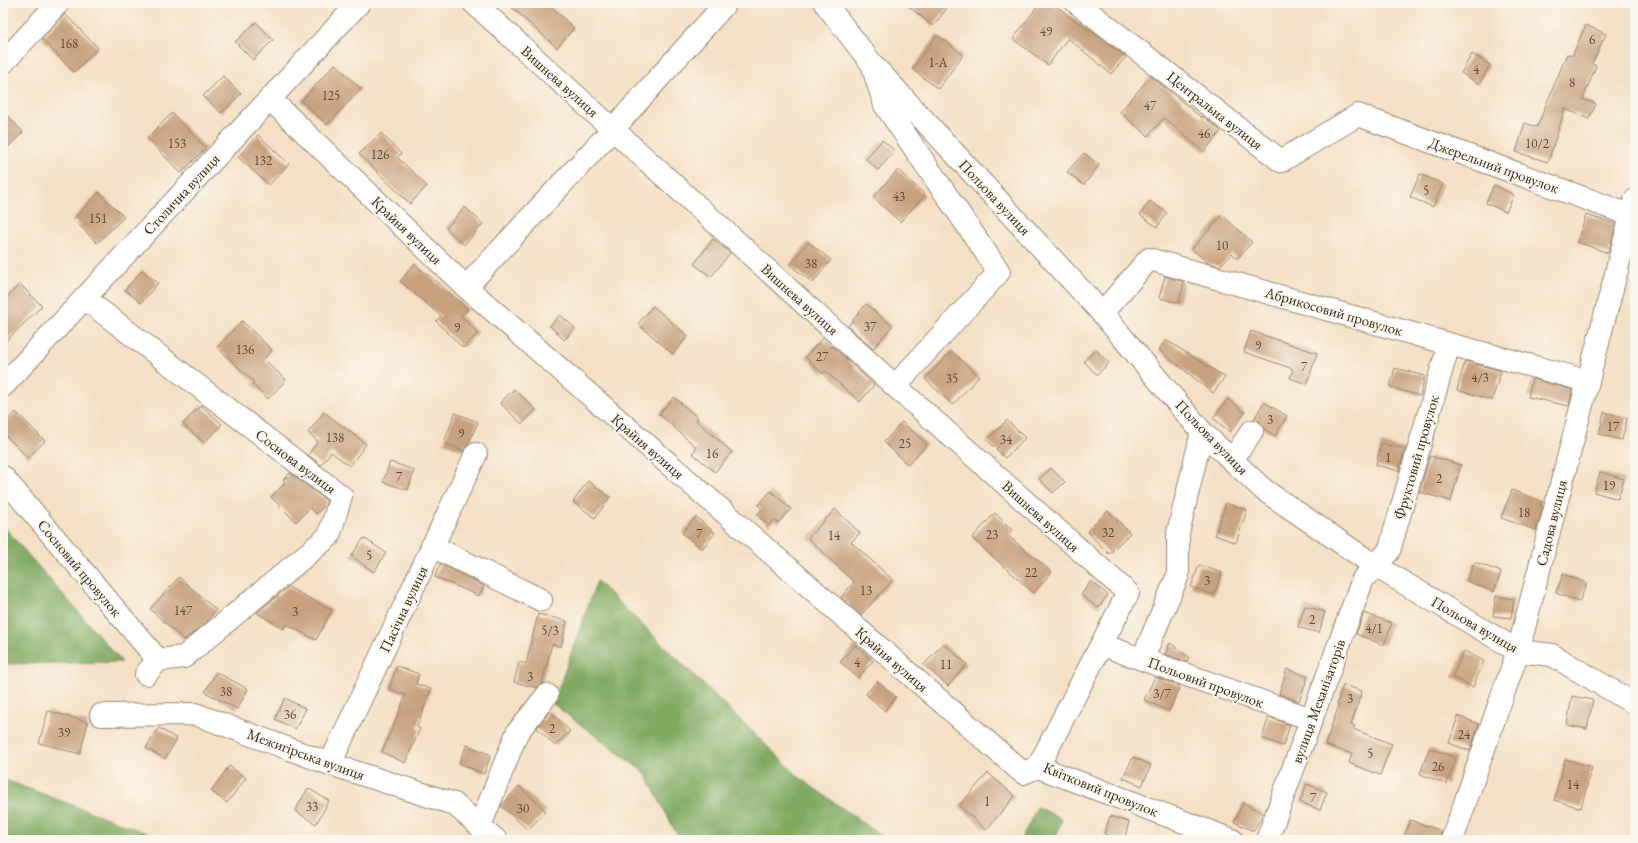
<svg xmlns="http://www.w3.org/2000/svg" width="1638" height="843" font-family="'EB Garamond',serif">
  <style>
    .forest { fill: #80aa62; stroke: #5e6a40 }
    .building { fill: #c8a27f }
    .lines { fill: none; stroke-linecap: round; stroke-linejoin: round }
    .minor-casing { stroke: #988572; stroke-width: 24 }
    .minor { stroke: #fff; stroke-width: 22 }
    .labels { text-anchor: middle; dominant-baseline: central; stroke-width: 3.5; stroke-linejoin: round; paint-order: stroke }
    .number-label { font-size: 13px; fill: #5e4836 }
    .street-label { font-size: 15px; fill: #3b2a1e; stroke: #fbf7ec }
  </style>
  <rect width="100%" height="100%" fill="#fbf7ec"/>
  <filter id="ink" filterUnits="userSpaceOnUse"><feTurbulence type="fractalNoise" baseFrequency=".025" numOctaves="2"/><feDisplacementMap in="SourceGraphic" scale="8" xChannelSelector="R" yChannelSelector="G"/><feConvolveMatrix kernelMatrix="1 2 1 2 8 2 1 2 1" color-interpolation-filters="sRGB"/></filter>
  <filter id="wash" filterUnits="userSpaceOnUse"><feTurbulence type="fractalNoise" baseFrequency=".012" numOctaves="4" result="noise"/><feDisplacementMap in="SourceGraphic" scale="16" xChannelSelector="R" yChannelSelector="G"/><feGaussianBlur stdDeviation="0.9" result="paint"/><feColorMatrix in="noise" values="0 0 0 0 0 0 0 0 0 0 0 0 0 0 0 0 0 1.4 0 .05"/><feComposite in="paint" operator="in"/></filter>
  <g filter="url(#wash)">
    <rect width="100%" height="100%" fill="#f4e0c5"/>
    <path class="forest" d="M3,526L122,662L3,664Z
      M597,581L800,778L887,840H680L645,773L553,704Z
      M3,779L165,840H3Z
      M1037,807L1062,819L1055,840H1021Z"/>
    <g id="blocks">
      <path class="building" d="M507,3H547L574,28L557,48Z
        M904,3H951L933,26Z
        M1040,3H1052L1126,57L1111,74L1068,38L1048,65L1013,39Z
        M65,14L98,48L74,72L42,39Z
        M256,22L273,40L253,60L235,42Z
        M1586,25L1606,34L1592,64L1596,66L1583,99L1596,104L1589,119L1565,109L1548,162L1516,152L1525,123L1537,127L1567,54L1572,56Z
        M937,35L963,55L938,89L912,69Z
        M1472,54L1490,65L1479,84L1461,73Z
        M335,64L361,89L327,125L301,101Z
        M223,76L241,94L221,113L203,96Z
        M1151,76L1202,118L1203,116L1221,131L1204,152L1164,118L1148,136L1120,112Z
        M3,111L23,132L3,152Z
        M172,113L206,148L181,173L147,138Z
        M381,133L401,154L397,157L427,186L410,204L359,154Z
        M258,135L289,164L269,185L238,157Z
        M882,140L895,151L878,170L866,159Z
        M1084,153L1099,165L1084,185L1067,172Z
        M898,170L925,195L900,222L873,197Z
        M1420,174L1443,184L1433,207L1410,197Z
        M1494,185L1514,195L1506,212L1486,203Z
        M99,192L124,217L97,243L73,219Z
        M1150,201L1167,213L1157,227L1140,215Z
        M465,207L483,224L464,245L446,228Z
        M1222,215L1252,242L1237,259L1232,253L1220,266L1208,263L1192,249Z
        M1586,215L1616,224L1608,253L1577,242Z
        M713,239L730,253L711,277L694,264Z
        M808,242L831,260L813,283L790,265Z
        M415,264L468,309L461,316L478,333L463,348L436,321L441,316L400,281Z
        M142,270L158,283L141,303L125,290Z
        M1165,276L1184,282L1179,303L1159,298Z
        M20,284L42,306L3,344V301Z
        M866,304L892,326L873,349L848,326Z
        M653,306L688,336L673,354L638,324Z
        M560,315L575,328L564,340L550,326Z
        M242,321L272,350L264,359L286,380L268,399L252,384L254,382L217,347Z
        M1251,331L1317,353L1307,384L1290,378L1293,369L1244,352Z
        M822,339L831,347L832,346L874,385L860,402L825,371L823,374L805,357Z
        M1166,340L1225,377L1213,393L1159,350Z
        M1096,350L1109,363L1097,375L1084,361Z
        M951,351L979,376L953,405L925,379Z
        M1465,361L1501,371L1492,400L1457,390Z
        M1395,368L1425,376L1420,396L1390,387Z
        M1532,379L1573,390L1569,406L1528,397Z
        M514,389L536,410L522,424L500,403Z
        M674,397L698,418L696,420L732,452L715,472L692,453L697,448L659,414Z
        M1228,399L1245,413L1230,432L1213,418Z
        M1264,402L1287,416L1275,436L1264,429L1259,421L1254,419Z
        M201,405L222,424L204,443L183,424Z
        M16,412L45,441L28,458L3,433V425Z
        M324,412L366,444L350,466L331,452L321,465L308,455L318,441L308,433Z
        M1604,412L1627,418L1622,440L1599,434Z
        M455,413L478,422L469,443L464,451L444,443Z
        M1007,420L1025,438L1005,458L987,440Z
        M902,422L927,444L908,465L884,442Z
        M1381,443L1405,449L1399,471L1376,465Z
        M1430,456L1461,465L1451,501L1419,492Z
        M390,462L414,470L408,490L383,482Z
        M1051,468L1065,482L1053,493L1039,479Z
        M1600,472L1624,479L1618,499L1594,492Z
        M290,473L327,501L325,506L316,514L310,508L296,522L271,497L285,483L283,480Z
        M588,481L610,497L595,518L573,502Z
        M1512,490L1542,501L1540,505L1543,506L1536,530L1501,518Z
        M771,491L791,509L778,523L774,520L769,526L757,515L762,509L758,505Z
        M1226,503L1247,510L1236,543L1215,535Z
        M835,509L860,533L851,542L893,580L861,615L841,597L854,582L808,538Z
        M1108,511L1130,533L1109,554L1087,531Z
        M995,513L1012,530L1007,535L1052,572L1034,593L972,538Z
        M696,517L715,533L702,549L682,533Z
        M364,538L386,553L374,572L351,556Z
        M1475,562L1501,572L1494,592L1467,581Z
        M440,564L484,586L479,596L435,577Z
        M1199,565L1222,573L1214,595L1191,587Z
        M1563,574L1587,583L1579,602L1556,593Z
        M179,577L216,610L205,624L184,640L150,609Z
        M1091,581L1108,595L1098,608L1081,595Z
        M288,587L332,610L316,640L286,624L284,629L257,613Z
        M1496,596L1514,599L1511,618L1493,616Z
        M1305,606L1325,612L1319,633L1298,627Z
        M1364,613L1392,623L1384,645L1356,634Z
        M538,614L567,621L561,647L552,644L542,683L537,688L514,682L519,662L526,664Z
        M943,643L967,664L948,686L924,665Z
        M1170,643L1189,657L1187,662L1165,654Z
        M855,645L873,661L858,678L840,662Z
        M1464,651L1484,661L1473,687L1452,677Z
        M397,666L419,674L416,684L431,689L417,727L420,729L405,763L382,752L406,695L389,689Z
        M1287,669L1308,677L1299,701L1279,694Z
        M216,672L248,689L237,709L205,692Z
        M1155,677L1180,686L1169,711L1144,700Z
        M877,681L896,697L885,711L866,694Z
        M1343,685L1362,691L1351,725L1355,726L1353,729L1392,744L1380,775L1349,763L1352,754L1325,745L1339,705L1337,704Z
        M1572,696L1593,700L1587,729L1567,725Z
        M285,698L306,709L295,729L275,719Z
        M48,711L88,722L80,754L39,743Z
        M550,711L570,731L555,746L537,728Z
        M1458,716L1479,724L1470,751L1449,743Z
        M1269,717L1290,725L1283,746L1262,738Z
        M159,728L177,739L165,759L146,748Z
        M467,745L491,755L484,774L459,763Z
        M1429,748L1456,758L1447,784L1420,774Z
        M1133,757L1151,765L1142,786L1123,778Z
        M1565,759L1592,767L1581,808L1554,800Z
        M229,766L246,778L227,803L211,791Z
        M988,773L1015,796L986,830L959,806Z
        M1307,784L1327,792L1320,810L1300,802Z
        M519,786L546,811L528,830L501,806Z
        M308,788L329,801L316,824L295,811Z
        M1243,803L1263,813L1254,831L1234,822Z
        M1110,816L1129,822L1124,840L1104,834Z
        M1410,820L1442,831L1440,840H1403Z"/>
    </g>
  </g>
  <g filter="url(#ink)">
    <use href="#blocks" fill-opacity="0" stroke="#988572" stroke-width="1"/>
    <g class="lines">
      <defs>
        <path id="minor" d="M474,3L895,386L1128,593L1038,767L1232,840
          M825,3L872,64L1102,313L1202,432L1264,490L1374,565L1518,651L1552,655L1635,704
          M1077,3L1281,161L1358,115L1630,215
          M3,63L58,3
          M874,71L885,105L999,272L895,386
          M270,99L466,287L1023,773L1038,767
          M466,287L613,129L726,3
          M84,298L341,496L329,536L184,657L158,660
          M1102,313L1149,259L1449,344L1588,381
          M3,386L359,3
          M1232,460L1252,431
          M3,477L158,660
          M432,546L541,600
          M1102,645L1311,719
          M1145,653L1178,575V533L1202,432
          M146,674L158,660
          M101,715L195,714L330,764L454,804L496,840
          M330,764L476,454
          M480,826L517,733L547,695
          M1267,840L1363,579L1389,551L1449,344
          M1452,840L1518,651L1635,200"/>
      </defs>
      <use href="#minor" class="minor-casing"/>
      <use href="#minor" class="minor"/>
    </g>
  </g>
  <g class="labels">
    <g class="number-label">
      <text x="1046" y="31">49</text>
      <text x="1592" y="39">6</text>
      <text x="69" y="43">168</text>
      <text x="938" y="62">1-А</text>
      <text x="1476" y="69">4</text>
      <text x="1572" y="82">8</text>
      <text x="331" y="95">125</text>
      <text x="1150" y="105">47</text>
      <text x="1204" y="133">46</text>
      <text x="177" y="143">153</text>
      <text x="1537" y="143">10/2</text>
      <text x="380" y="154">126</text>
      <text x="263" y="160">132</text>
      <text x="1426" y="190">5</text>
      <text x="899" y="196">43</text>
      <text x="98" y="218">151</text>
      <text x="1222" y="245">10</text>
      <text x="811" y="263">38</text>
      <text x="870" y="326">37</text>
      <text x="457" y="327">9</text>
      <text x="1258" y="345">9</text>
      <text x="245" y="349">136</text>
      <text x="822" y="356">27</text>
      <text x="1304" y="366">7</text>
      <text x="1480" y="377">4/3</text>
      <text x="952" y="378">35</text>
      <text x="1270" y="419">3</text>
      <text x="1613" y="426">17</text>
      <text x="461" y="433">9</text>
      <text x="335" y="437">138</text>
      <text x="1006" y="439">34</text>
      <text x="905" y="443">25</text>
      <text x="712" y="453">16</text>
      <text x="1388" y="457">1</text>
      <text x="399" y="476">7</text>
      <text x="1439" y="478">2</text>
      <text x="1609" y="485">19</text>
      <text x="1524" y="512">18</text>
      <text x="1108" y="532">32</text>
      <text x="699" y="533">7</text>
      <text x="992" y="534">23</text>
      <text x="834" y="535">14</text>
      <text x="369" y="555">5</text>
      <text x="1031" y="572">22</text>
      <text x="1207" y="580">3</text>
      <text x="866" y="590">13</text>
      <text x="183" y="610">147</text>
      <text x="295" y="611">3</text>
      <text x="1312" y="619">2</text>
      <text x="1374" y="628">4/1</text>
      <text x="550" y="630">5/3</text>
      <text x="857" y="662">4</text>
      <text x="946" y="664">11</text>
      <text x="530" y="676">3</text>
      <text x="226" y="691">38</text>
      <text x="1162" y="693">3/7</text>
      <text x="1350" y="698">3</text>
      <text x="290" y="714">36</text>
      <text x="552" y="728">2</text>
      <text x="64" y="732">39</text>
      <text x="1464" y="734">24</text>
      <text x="1370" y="753">5</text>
      <text x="1438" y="766">26</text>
      <text x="1573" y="784">14</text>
      <text x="1313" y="797">7</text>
      <text x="987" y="801">1</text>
      <text x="312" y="806">33</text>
      <text x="523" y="808">30</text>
    </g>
    <g class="street-label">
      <text transform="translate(560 81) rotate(42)">Вишнева вулиця</text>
      <text transform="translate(1215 110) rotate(38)">Центральна вулиця</text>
      <text transform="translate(1494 165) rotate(20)">Джерельний провулок</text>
      <text transform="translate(181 194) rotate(-47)">Столична вулиця</text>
      <text transform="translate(995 197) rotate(47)">Польова вулиця</text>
      <text transform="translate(407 230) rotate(44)">Крайня вулиця</text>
      <text transform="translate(800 299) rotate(42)">Вишнева вулиця</text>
      <text transform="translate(1334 311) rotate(16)">Абрикосовий провулок</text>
      <text transform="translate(1212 437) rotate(46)">Польова вулиця</text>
      <text transform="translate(648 446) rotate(41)">Крайня вулиця</text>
      <text transform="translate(1416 457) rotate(-74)">Фруктовий провулок</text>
      <text transform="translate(296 461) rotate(37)">Соснова вулиця</text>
      <text transform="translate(1041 516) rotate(42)">Вишнева вулиця</text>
      <text transform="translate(1551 523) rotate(-76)">Садова вулиця</text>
      <text transform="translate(80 568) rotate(50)">Сосновий провулок</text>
      <text transform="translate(403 609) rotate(-65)">Пасічна вулиця</text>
      <text transform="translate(1475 624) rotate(30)">Польова вулиця</text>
      <text transform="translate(892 659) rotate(41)">Крайня вулиця</text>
      <text transform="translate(1206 682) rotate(20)">Польовий провулок</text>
      <text transform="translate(1318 701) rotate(-70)">вулиця Механізаторів</text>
      <text transform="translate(306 754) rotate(20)">Межигірська вулиця</text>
      <text transform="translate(1101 789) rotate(22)">Квітковий провулок</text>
    </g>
  </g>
  <rect width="1638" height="843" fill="none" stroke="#fbf7ec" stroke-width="16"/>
</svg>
